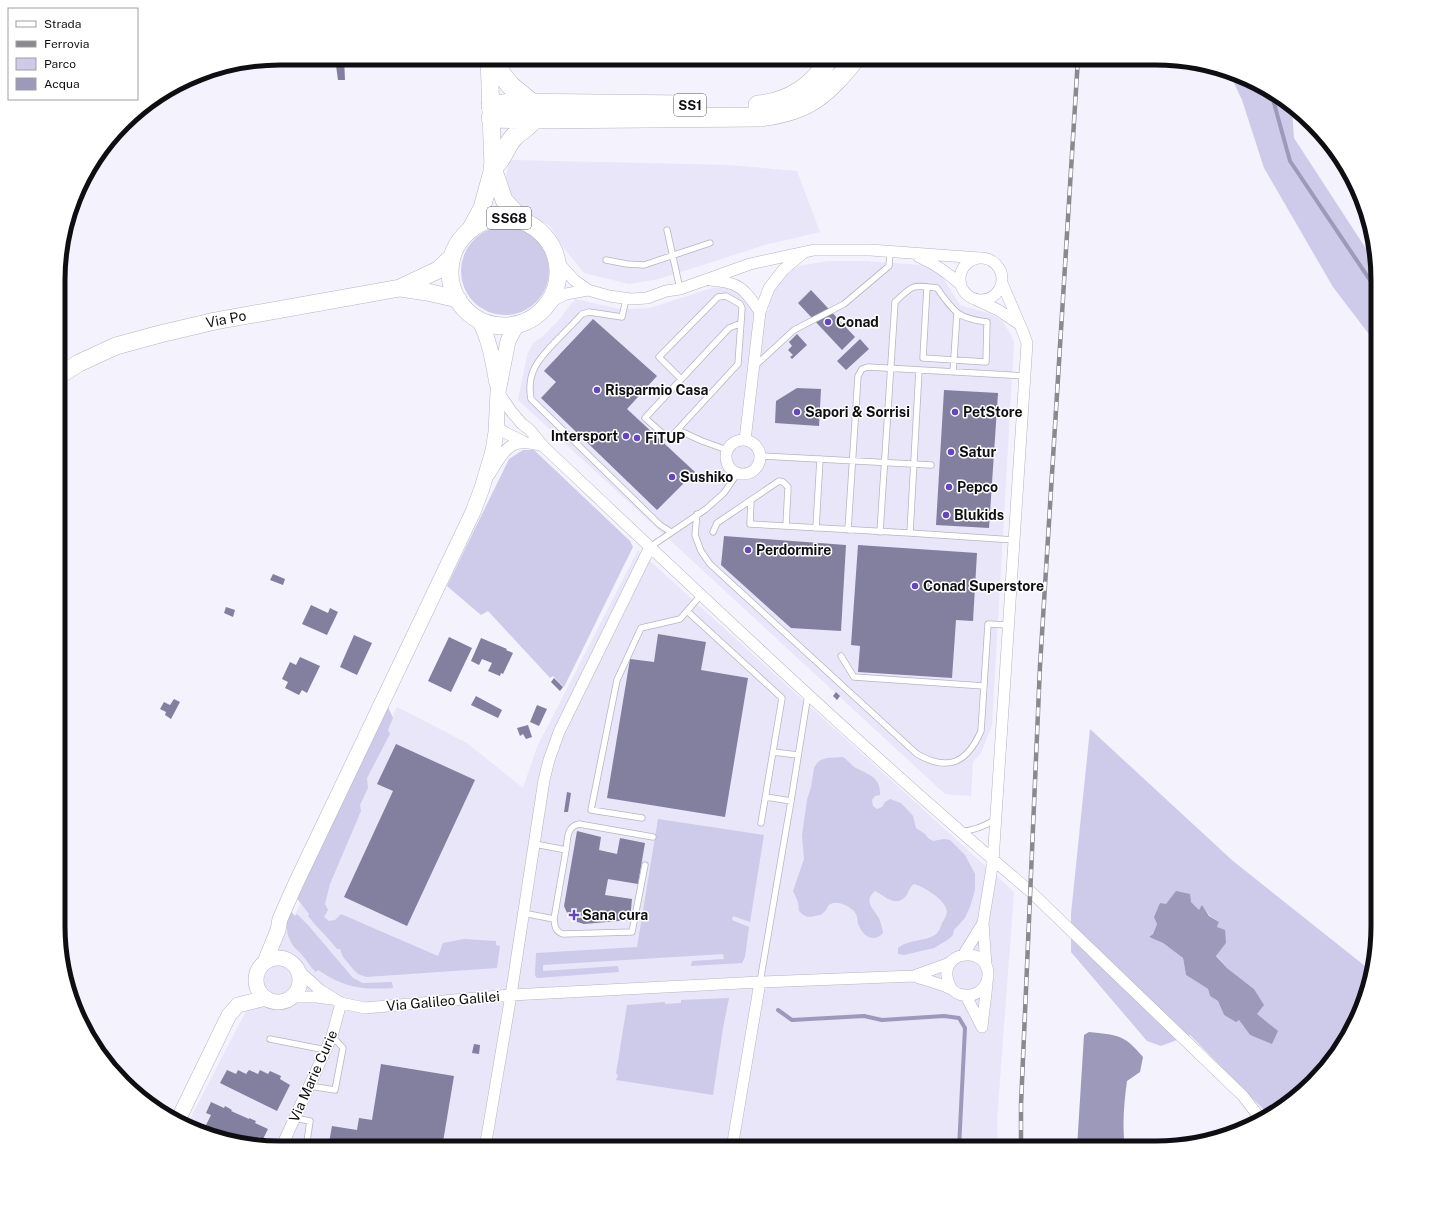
<svg xmlns="http://www.w3.org/2000/svg" width="1436" height="1206" font-family="'Public Sans',sans-serif">
  <style>
    .built { fill: #e8e6f8 }
    .green { fill: #cecae9; fill-rule: evenodd }
    .water { fill: #9d99bb }
    .lines { fill: none; stroke-linecap: round; stroke-linejoin: round }
    .stream { stroke: #9d99bb; stroke-width: 4 }
    .building { fill: #837f9f }
    .lane-casing { stroke: #b6b5bf; stroke-width: 7 }
    .street-casing { stroke: #b6b5bf; stroke-width: 12 }
    .secondary-casing { stroke: #b6b5bf; stroke-width: 16 }
    .primary-casing { stroke: #b6b5bf; stroke-width: 18 }
    .highway-casing { stroke: #b6b5bf; stroke-width: 20 }
    .lane { stroke: #fff; stroke-width: 5.5 }
    .street { stroke: #fff; stroke-width: 11 }
    .secondary { stroke: #fff; stroke-width: 15 }
    .primary { stroke: #fff; stroke-width: 17 }
    .highway { stroke: #fff; stroke-width: 19 }
    .rail-casing { stroke: #8a8990; stroke-width: 4.5 }
    .rail { stroke: #fff; stroke-width: 3; stroke-dasharray: 9; stroke-linecap: butt }
    .poi-dot { fill: #6646be; stroke: #fff; stroke-width: 1.5 }
    .labels { text-anchor: middle; dominant-baseline: central; stroke-width: 3; stroke-linejoin: round; paint-order: stroke }
    .shield { fill: #fff; stroke: #575659; stroke-width: 1 }
    .shield-label { font-size: 13px; font-weight: bold; fill: #0f0e12 }
    .street-label { font-size: 14px; fill: #0f0e12; stroke: #fff }
    .poi-label { font-size: 14px; font-weight: bold; fill: #0f0e12; stroke: #fff; text-anchor: start }
    .rim { fill: none; stroke: #0f0e12; stroke-width: 5 }
  </style>
  <rect width="100%" height="100%" fill="#f3f2fd"/>
  <path class="built" d="M510,160L729,165L797,171L820,232L765,245L659,279L629,284L584,273L563,247L550,226L524,210L518,204L509,191L506,176Z
    M828,261H863L922,265L932,268L940,273L960,305L991,314L1002,321L1010,333L1014,342L992,725L981,753L973,762L971,796L945,794L518,400L527,355L533,343L542,337L558,321L575,299L620,309H631L650,308L712,288L723,287L734,288L745,296L752,309L768,311L771,299L776,285L787,274L799,266Z
    M638,550L1014,892L997,1119L998,1148H266L201,1133L189,1121L276,953L397,707L467,743L523,788L537,747Z"/>
  <path class="green" d="M1227,72L1241,75L1292,109L1294,138L1374,261L1378,280V346L1333,287L1264,168L1242,100L1233,81Z
    M461 271a44 44 0 1 1 88 0a44 44 0 1 1-88 0Z
    M523,450H534L630,541L633,547L564,687L553,676L550,678L488,611L481,615L447,586L509,459Z
    M387,705L393,718L388,730L390,734L367,778L368,788L360,805L361,811L330,884L325,904L328,910L324,917L329,921L335,920L341,914L438,956L443,943L464,939L496,941V945L500,946L497,968L366,977L358,974L353,969L343,957L340,949H337C328,937 317,928 308,916L309,914L295,896Z
    M1090,729L1233,861L1370,970L1355,1024L1313,1083L1267,1113L1190,1035L1161,1046L1147,1041L1071,952V914ZM1191,902L1199,911L1202,906L1210,916L1219,922L1217,927L1226,943L1216,955L1227,968L1254,989L1257,1014L1272,1043L1250,1035L1239,1020L1224,1015L1218,1001L1210,996L1208,989L1186,975L1183,958L1163,943L1149,937L1153,934L1157,924Z
    M843,757C847,760 850,763 853,766C865,774 881,775 880,795L875,796L872,800L873,806L877,809L882,807L885,802L890,799L901,803L913,816L916,828L925,834L928,838L933,841L944,839L950,840L965,855L975,874V890L970,907L965,918L954,930L953,935L949,939L934,948L904,955L898,954V948C908,939 926,942 936,934C939,932 941,926 942,923C944,920 947,915 947,911C945,899 924,887 914,884C909,887 909,893 905,897C895,908 884,895 875,891C863,901 873,908 879,918C881,923 882,928 883,933C874,943 864,937 859,926C857,923 858,918 856,914C854,910 850,908 847,906C842,903 834,901 829,905C827,907 827,910 824,912C821,915 823,914 819,915C809,917 807,919 799,911L798,902L793,891L804,859L802,835L807,800L811,787L814,768L817,763L821,760L827,758Z
    M658,819L764,835L750,922L733,916L732,920L749,927L745,957L742,963L691,966L692,961L724,959L723,954L543,965V971L618,966L619,972L537,978L535,975L536,953L637,947Z
    M289,909L295,916L297,914L308,925L353,978L363,983L392,982L393,988C362,990 345,988 318,970L316,972C310,967 307,960 302,955C300,952 297,950 295,948C285,936 285,923 289,909Z
    M729,998L723,1028L713,1095L616,1080L618,1075L616,1074L627,1005L665,1002V1004L681,1003V1000Z"/>
  <path class="water" d="M1176,891L1190,894L1191,902L1199,910L1202,905L1209,916L1219,922L1217,927L1225,930L1226,943L1216,956L1227,968L1254,989L1264,1005L1257,1014L1278,1031L1272,1044L1250,1035L1239,1020L1236,1022L1224,1015L1218,1001L1210,996L1208,989L1186,975L1183,958L1163,943L1149,937L1153,934L1157,924L1154,917L1160,903L1166,904Z
    M1089,1032C1117,1035 1124,1034 1143,1057L1140,1072L1127,1081C1124,1103 1122,1125 1125,1148H1077L1084,1035Z"/>
  <g class="lines">
    <path class="stream" d="M1272,96L1290,161L1378,292
      M778,1010L792,1020L864,1016L882,1020L944,1016L959,1018L965,1028L959,1148"/>
  </g>
  <path class="building" d="M335,58H344L345,80H338Z
    M811,290L855,337L842,350L798,303Z
    M593,319L657,376L627,409L695,472L657,510L541,398L556,382L544,371Z
    M797,334L807,345L792,359L790,357L793,355L788,350L792,346L789,342Z
    M860,339L869,349L846,370L837,361Z
    M797,388L821,389L819,426L775,423L776,401Z
    M944,390L998,393L989,528L936,525Z
    M724,536L846,545L841,631L791,628L721,565Z
    M858,545L977,553L973,621L956,620L952,678L858,672L860,646L851,645Z
    M273,574L285,579L283,585L270,580Z
    M311,605L328,613L330,608L338,612L327,635L302,624Z
    M226,607L235,610L233,617L224,613Z
    M658,634L706,642L701,670L748,678L725,817L607,798L630,659L654,662Z
    M354,635L372,643L357,675L340,667Z
    M449,637L472,648L451,692L428,681Z
    M481,638L507,649L506,650L513,653L503,674L501,673L500,676L488,671L492,663L482,659L479,665L471,661Z
    M300,657L320,666L307,693L302,690L299,695L285,688L288,682L282,679L290,662L296,665Z
    M554,678L563,687L560,691L551,682Z
    M836,692L840,696L837,700L833,696Z
    M476,696L502,710L498,718L471,705Z
    M174,699L180,702L171,719L165,715L166,712L160,709L164,702L170,705Z
    M537,705L547,709L539,726L530,722Z
    M528,725L532,737L526,739L523,734L520,736L517,728Z
    M396,744L475,780L407,926L344,897L393,791L377,784Z
    M567,792L571,793L568,812H564Z
    M577,831L601,837L599,850L617,854L620,838L645,843L638,884L608,879L605,895L632,899L630,920L584,924L574,921L567,913L564,906Z
    M474,1044L480,1045L479,1054L472,1053Z
    M381,1064L454,1076L442,1148H328L332,1126L357,1130L359,1118L372,1120Z
    M227,1070L236,1074L238,1070L246,1074L249,1070L258,1074L260,1070L268,1074L270,1071L281,1076L280,1079L290,1085L277,1111L220,1083Z
    M211,1102L224,1108L225,1106L232,1110L231,1111L249,1119V1118L256,1121L255,1123L268,1129L263,1139L259,1137L255,1145L243,1142L206,1125L211,1115L206,1113Z"/>
  <g class="lines">
    <defs>
      <path id="lane" d="M667,230L680,289
        M606,260L627,264L644,265L710,243
        M626,299L622,317L589,312L582,314C574,323 565,332 556,341C539,359 526,372 531,399L660,525L671,532
        M756,365L794,330L844,304L889,266L890,252
        M953,372L957,313
        M681,379L659,357L718,297L726,296L740,304L742,308L738,364L669,439L645,418L729,328L741,323
        M678,430L702,441L727,450
        M760,456L931,465
        M751,500L750,524L910,533L919,370
        M697,514L695,535L701,551L710,564L917,754C948,772 967,763 981,731L988,624L1008,625
        M816,528L820,459
        M848,530L858,376L862,369L868,367L1025,376
        M713,532L717,523L779,481L783,482L788,487L786,526
        M880,532L895,302C914,284 912,285 937,288C954,312 957,318 987,322L986,362L923,358L927,287
        M910,533L1014,540
        M650,547L706,509L724,493L737,474
        M687,611L782,698L761,823
        M841,656L854,677L984,686
        M773,752L798,755
        M766,797L791,801
        M642,818L591,810L617,680L641,628L680,619L701,595
        M961,831C974,831 985,826 996,819
        M535,844L566,850C568,839 566,827 579,824L653,837
        M523,913L554,919C555,927 555,931 563,934L632,932L645,865
        M554,919L566,850
        M760,982L791,801L808,694
        M270,1039L326,1050
        M309,1086L335,1090L343,1048L332,1036
        M294,1118L310,1121L306,1148"/>
      <path id="street" d="M919,257C936,264 948,273 961,285
        M960 279a21 21 0 1 1 42 0a21 21 0 1 1-42 0Z
        M557,261L574,280L588,290L609,296L631,299L647,298L666,291L680,289L750,264L814,250H870L980,258
        M710,280C739,282 744,288 760,312
        M977,300L998,310L1019,324
        M548,303L566,294L588,290
        M498,392L511,411L522,424L530,430L543,446C703,597 863,750 1031,892L1243,1096L1260,1118
        M496,427L506,433L524,442
        M726 457a17 17 0 1 1 34 0a17 17 0 1 1-34 0Z
        M745,440L760,312L769,288L783,270L802,254
        M489,475C506,449 509,436 543,446
        M650,547L559,732L549,760L544,780L511,995L760,982L732,1148
        M964,954L983,923
        M986,966L983,923L993,861L1027,343L1023,332L1002,283
        M299,971L320,990L336,1000L341,1003L365,1008L511,995L485,1148
        M914,976C925,980 938,983 949,988C953,989 955,993 959,994C973,999 987,990 988,976C990,943 931,950 951,988
        M760,982L914,976L950,963
        M966,996L982,1027
        M292,997H317L331,999
        M982,1027L987,984
        M281,1148L332,1036L341,1003"/>
      <path id="secondary" d="M479,320C490,340 493,362 497,384
        M256 980a22 22 0 1 1 44 0a22 22 0 1 1-44 0Z
        M265,962L278,930L280,919L296,883L473,512L482,488L493,451L496,432L498,392L508,341L517,324
        M178,1120L229,1015L238,1005L266,998"/>
      <path id="primary" d="M489,58L493,168L504,200L522,220
        M450 272a54 54 0 1 1 108 0a54 54 0 1 1-108 0Z
        M470,230L482,208L493,168
        M400,288L427,292L458,299
        M60,375L79,363L116,346L160,334L215,321L400,288L438,270L452,257"/>
      <path id="highway" d="M493,58L502,75L511,86L533,104
        M758,105C786,103 817,86 828,58
        M491,106L510,103L685,105
        M491,118L534,119L760,117C809,111 826,95 856,58
        M493,168C496,164 499,161 501,158C505,151 508,144 513,138C519,131 529,127 534,119"/>
    </defs>
    <use href="#lane" class="lane-casing"/>
    <use href="#street" class="street-casing"/>
    <use href="#secondary" class="secondary-casing"/>
    <use href="#primary" class="primary-casing"/>
    <use href="#highway" class="highway-casing"/>
    <use href="#lane" class="lane"/>
    <use href="#street" class="street"/>
    <use href="#secondary" class="secondary"/>
    <use href="#primary" class="primary"/>
    <use href="#highway" class="highway"/>
    <defs>
      <path id="rail" d="M1021,1148V1105L1040,666L1078,58"/>
    </defs>
    <use href="#rail" class="rail-casing"/>
    <use href="#rail" class="rail"/>
  </g>
  <g class="poi-dot">
    <circle cx="828" cy="322" r="4"/>
    <circle cx="597" cy="390" r="4"/>
    <circle cx="797" cy="412" r="4"/>
    <circle cx="955" cy="412" r="4"/>
    <circle cx="626" cy="436" r="4"/>
    <circle cx="637" cy="438" r="4"/>
    <circle cx="951" cy="452" r="4"/>
    <circle cx="672" cy="477" r="4"/>
    <circle cx="949" cy="487" r="4"/>
    <circle cx="946" cy="515" r="4"/>
    <circle cx="748" cy="550" r="4"/>
    <circle cx="915" cy="586" r="4"/>
    <path d="M572 909h4v4h4v4h-4v4h-4v-4h-4v-4h4z"/>
  </g>
  <g class="labels">
    <g class="shield">
      <rect x="674" y="94" width="32" height="22" rx="3"/>
      <rect x="487" y="207" width="44" height="22" rx="3"/>
    </g>
    <g class="shield-label">
      <text x="690" y="105">SS1</text>
      <text x="509" y="218">SS68</text>
    </g>
    <g class="street-label">
      <text transform="translate(226 319) rotate(-11)">Via Po</text>
      <text transform="translate(443 1001) rotate(-5)">Via Galileo Galilei</text>
      <text transform="translate(313 1076) rotate(-66)">Via Marie Curie</text>
    </g>
    <g class="poi-label">
      <text x="836" y="322">Conad</text>
      <text x="605" y="390">Risparmio Casa</text>
      <text x="805" y="412">Sapori &amp; Sorrisi</text>
      <text x="963" y="412">PetStore</text>
      <text x="618" y="436" text-anchor="end">Intersport</text>
      <text x="645" y="438">FiTUP</text>
      <text x="959" y="452">Satur</text>
      <text x="680" y="477">Sushiko</text>
      <text x="957" y="487">Pepco</text>
      <text x="954" y="515">Blukids</text>
      <text x="756" y="550">Perdormire</text>
      <text x="923" y="586">Conad Superstore</text>
      <text x="582" y="915">Sana cura</text>
    </g>
  </g>
  <path d="M0 0H1436V1206H0ZM280 65H1156A215 215 0 0 1 1371 280V926A215 215 0 0 1 1156 1141H280A215 215 0 0 1 65 926V280A215 215 0 0 1 280 65Z" fill="#fff" fill-rule="evenodd"/>
  <path class="rim" d="M280 65H1156A215 215 0 0 1 1371 280V926A215 215 0 0 1 1156 1141H280A215 215 0 0 1 65 926V280A215 215 0 0 1 280 65Z"/>
  <rect x="8" y="8" width="130" height="92" fill="#ffffff" stroke="#9f9fa0"/>
  <rect x="16" y="21" width="20" height="6" fill="#ffffff" stroke="#9f9fa0"/>
  <text x="44" y="28" font-size="12" fill="#0f0e12">Strada</text>
  <rect x="16" y="41" width="20" height="6" fill="#8a8990" stroke="#9f9fa0"/>
  <text x="44" y="48" font-size="12" fill="#0f0e12">Ferrovia</text>
  <rect x="16" y="58" width="20" height="12" fill="#cecae9" stroke="#9f9fa0"/>
  <text x="44" y="68" font-size="12" fill="#0f0e12">Parco</text>
  <rect x="16" y="78" width="20" height="12" fill="#9d99bb" stroke="#9f9fa0"/>
  <text x="44" y="88" font-size="12" fill="#0f0e12">Acqua</text>
</svg>
